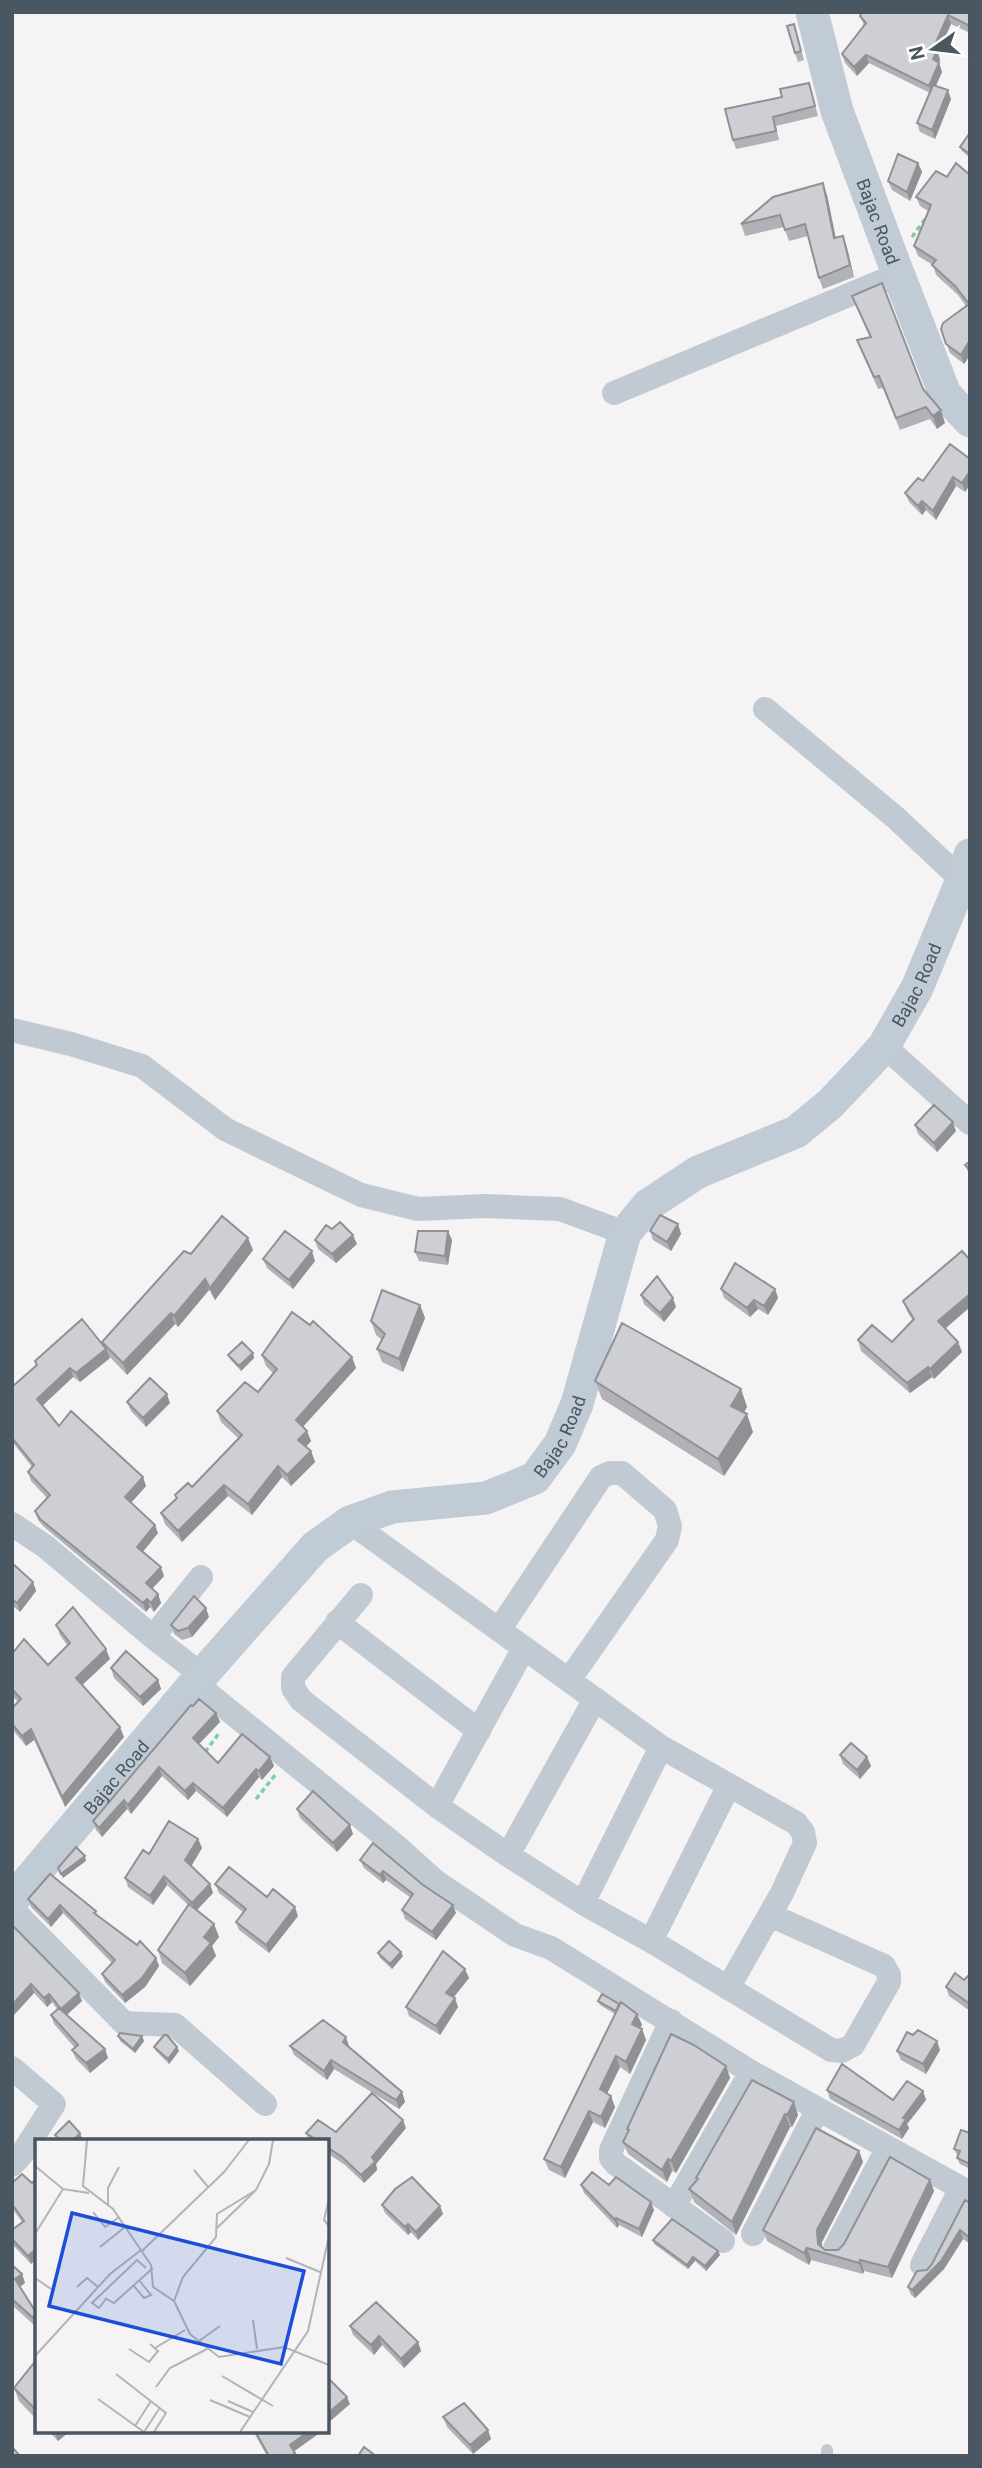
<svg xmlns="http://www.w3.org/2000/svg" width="982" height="2468" font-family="Roboto,sans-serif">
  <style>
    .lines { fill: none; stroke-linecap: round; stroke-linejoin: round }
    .path { stroke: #7ad0a6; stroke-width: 3.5; stroke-dasharray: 5 3.5; stroke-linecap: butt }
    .lane { stroke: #c1cad2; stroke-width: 12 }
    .street { stroke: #c1cad2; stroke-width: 24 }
    .secondary { stroke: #c1cbd6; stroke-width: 33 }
    .wall { fill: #b0b2b7 }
    .shaded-wall { fill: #909195 }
    .building { fill: #cdcfd5; stroke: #909195; stroke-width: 2 }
    .labels { text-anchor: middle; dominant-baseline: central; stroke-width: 6; stroke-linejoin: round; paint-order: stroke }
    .street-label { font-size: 18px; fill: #4a5661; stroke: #fff }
    .inset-road { fill: none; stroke: #b1b4b9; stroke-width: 2 }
    .view { fill: #1d4ed8; fill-opacity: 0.15; stroke: #1d4ed8; stroke-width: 3.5 }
    .inset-edge { fill: none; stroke: #4a5661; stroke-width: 3.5 }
  </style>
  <rect width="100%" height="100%" fill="#f5f3f3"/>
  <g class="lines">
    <path class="path" d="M912,237L928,215
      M205,1752L220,1732
      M256,1799L276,1774"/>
    <path class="lane" d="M827,2456V2450"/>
    <path class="street" d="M614,393L899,274
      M765,709L896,818L962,880
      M12,1030L71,1044L142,1066L225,1129L361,1195L418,1209L486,1206L560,1209L625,1233
      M884,1046L970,1123
      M350,1522L661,1747L796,1823L803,1832L805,1843L782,1893L728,1988
      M12,1524L46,1547L153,1637L202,1675
      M361,1595L293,1677V1688L301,1700L437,1806L508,1855L583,1903L651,1941L831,2050L842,2051L853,2045L889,1982V1975L884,1966L770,1915
      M337,1622L479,1731
      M499,1630L601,1477L610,1473H622L665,1510L670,1526L667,1540L569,1680
      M153,1637L201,1577
      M195,1683L395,1845L435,1881L515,1935L551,1948L751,2072L970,2193
      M437,1806L524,1648
      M508,1855L595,1699
      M583,1903L661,1747
      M12,1909L124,2023L175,2025L265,2104
      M651,1941L729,1785
      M671,2021L611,2150V2158L616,2164L723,2241
      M12,2068L54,2104L22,2154L12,2165
      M674,2206L751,2072
      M753,2234L818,2109
      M835,2248L887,2149
      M922,2265L961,2188"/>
    <g class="secondary">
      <path id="s1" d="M812,12L837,111L894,263L945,394L970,421"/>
      <path id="s2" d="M12,1900L202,1675L315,1547L350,1522L392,1507L486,1498L535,1478L560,1444L577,1404L625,1233L648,1205L698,1172L796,1132L830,1104L867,1065L884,1046L917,988L962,880L970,855"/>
    </g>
  </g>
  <path class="wall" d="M970,12V33L951,24L938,53L940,60L939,63L942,72L936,86L951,99L935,139L920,132L917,123L930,93L869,63L857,76L845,63L842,54L864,25L860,16Z
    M794,24L804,60L798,62L795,53Z
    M812,93L818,116L776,126L779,140L736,149L733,140Z
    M969,134L970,158L962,151L960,147Z
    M918,163L922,172L910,201L892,190L888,181Z
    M970,175V355L964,364L950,353L941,329L966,306L958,295L936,275L933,265L918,256L914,246L928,211L920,206L916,197L947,177Z
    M827,195L836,238L843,236L847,248L854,277L823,289L819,278L808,236L789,241L784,227L745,236L741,224Z
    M852,296L923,389L945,423L937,429L930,419L900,430L883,388L878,389L857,340L870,337Z
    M950,444L965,492L956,486L936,520L926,510L922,515L909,502L905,493L923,481Z
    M915,1125L956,1131L937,1152L918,1134Z
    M970,1161V1176L965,1165Z
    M678,1224L681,1234L671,1251L653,1240L650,1231Z
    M315,1240L357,1244L336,1263L318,1249Z
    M452,1240L448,1265L419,1261L415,1252Z
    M253,1250L215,1300L209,1290L178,1327L175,1324L127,1375L109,1356L110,1358L80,1382L73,1377L42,1406L59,1426L146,1486L131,1503L158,1533L143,1552L164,1576L152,1589L158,1594L161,1603L154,1612L150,1607L146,1612L44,1527L38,1520L35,1511L47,1498L31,1481L28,1472L32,1467L14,1444L12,1446V1387L36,1365L35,1361L103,1345L102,1342L191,1254Z
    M263,1259L315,1261L293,1289L267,1268Z
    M721,1289H775L778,1298L768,1315L758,1309L750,1317L724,1298Z
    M641,1295L676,1307L664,1322L644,1304Z
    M903,1301L970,1307L945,1329L958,1342L962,1352L934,1379L932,1377L910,1393L861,1351L858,1340L892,1342L913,1321L907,1311Z
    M420,1305L425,1318L403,1372L382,1362L377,1349L382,1340L376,1335L371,1321Z
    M253,1353L254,1358L241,1371L230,1359L228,1355Z
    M262,1355L356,1368L303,1427L311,1441L306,1447L311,1451L315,1462L291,1486L282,1477L252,1515L228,1496L182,1542L165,1524L161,1513L176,1499L175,1495L192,1487L238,1438L221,1422L217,1411L258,1392L273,1373L266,1366Z
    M595,1381L741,1389L747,1407L744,1413L753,1432L724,1476L602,1399Z
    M127,1402L170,1403L146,1427L131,1411Z
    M12,1563L33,1582L36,1591L20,1612L14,1607L12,1608Z
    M209,1617L192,1637L182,1640L174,1634L171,1625Z
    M56,1625L110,1659L82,1685L124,1737L65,1807L34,1740L26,1746L12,1729V1708L18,1702L12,1696V1654L48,1665L67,1645L60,1635Z
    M111,1668L158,1680L161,1689L143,1706L114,1678Z
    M193,1706L216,1713L220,1722L199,1744L218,1763L270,1757L274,1766L262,1780L259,1777L227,1817L196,1791L188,1800L162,1776L131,1814L127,1809L102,1837L96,1830L93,1821Z
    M840,1755L867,1757L871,1766L860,1779L843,1764Z
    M297,1809L353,1834L337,1852L300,1818Z
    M198,1839L202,1848L191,1866L210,1884L213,1893L197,1910L214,1924L219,1937L212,1946L216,1956L190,1986L162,1963L158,1950L188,1905L167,1885L153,1905L128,1887L125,1878L149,1854Z
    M373,1843L456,1913L436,1940L405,1919L402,1910L411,1898L386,1880L383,1883L364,1868L360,1860Z
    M215,1884L267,1897L298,1916L269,1953L239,1930L236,1922L243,1912L219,1893Z
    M28,1899L96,1911L97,1915L156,1958L159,1966L145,1987L125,2003L105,1982L102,1974L112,1963L63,1913L51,1927L31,1907Z
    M12,1925L82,2001L67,2015L105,2049L108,2058L90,2073L76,2059L72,2050L75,2048L54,2024L51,2015L57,2009L52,2002L47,2007L34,1993L12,2017Z
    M378,1953L403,1956L392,1969L380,1958Z
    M970,1974V2011L949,1996L946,1987L964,1980Z
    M469,1978L453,1997L458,2007L440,2035L409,2016L406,2007Z
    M598,2001L619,2004L637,2014L642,2025L640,2028L642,2029L646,2040L630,2074L620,2067L607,2093L615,2107L605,2128L593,2122L565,2178L549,2170L544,2159L615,2014L600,2005Z
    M118,2036H142L144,2041L135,2053L120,2041Z
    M290,2046H349V2047L402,2092L405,2102L399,2109L334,2069L327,2080L294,2055Z
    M154,2047L179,2051L169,2064L156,2051Z
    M940,2050L926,2074L901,2060L897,2051Z
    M726,2066L730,2078L676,2173L672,2171L667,2182L628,2154L623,2142L628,2131L627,2129Z
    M752,2080L798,2115L792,2127H790L736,2235L694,2202L689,2189L697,2180L696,2178Z
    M827,2090L893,2100L923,2091L926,2100L907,2124L909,2128L902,2139L830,2099Z
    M406,2128L376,2164L377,2170L364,2183L345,2165L327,2153V2141H309L306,2133Z
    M970,2133V2169L960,2164L957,2158L958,2156L957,2155L954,2149Z
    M859,2151L863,2162L822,2242V2248L825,2250H838L930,2180L934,2191L892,2278L864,2271L863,2274L811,2260L809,2265L767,2241L763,2230Z
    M22,2174L31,2264L12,2244V2230L22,2222L12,2208V2183Z
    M581,2185H609L654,2210L642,2237L619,2225L617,2228L584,2193Z
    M970,2203V2244L963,2239L944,2269L915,2298L911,2295L908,2287L932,2264Z
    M382,2205L443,2214L418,2240L411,2232L408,2235L385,2213Z
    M653,2240L718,2251L720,2255L706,2271L695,2261L688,2269L654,2244Z
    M12,2265L22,2274L25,2283L20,2287L37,2314V2325L35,2326L12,2305Z
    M350,2326L418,2342L421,2351L404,2368L382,2345L374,2355L353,2335Z
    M37,2359V2420L19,2401L14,2388Z
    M443,2417L488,2430L491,2439L473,2454L447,2427Z
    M48,2431H70L58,2441Z
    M253,2431H321V2432L294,2451L296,2456H267Z"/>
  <path class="shaded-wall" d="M948,15L951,24L938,53L940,60L936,68L933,59V49Z
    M866,55L869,63L857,76L854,67Z
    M939,63L942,72L932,94L929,86Z
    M948,90L951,99L935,139L932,130Z
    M918,163L922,172L910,201L907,192Z
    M823,183L827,195L838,250L834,238Z
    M843,236L847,248L854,277L850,265Z
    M970,340V355L964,364L961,355Z
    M941,410L945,423L937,429L933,416Z
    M970,471V485L965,492L962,483Z
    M953,477L956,486L936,520L933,511Z
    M922,501L926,510L922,515L918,506Z
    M953,1122L956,1131L937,1152L934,1143Z
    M678,1224L681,1234L671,1251L667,1242Z
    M448,1231L452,1240L448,1265L445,1256Z
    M353,1235L357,1244L336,1263L332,1254Z
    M248,1238L253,1250L215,1300L210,1288Z
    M312,1251L315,1261L293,1289L289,1280Z
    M205,1279L209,1290L178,1327L174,1316Z
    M775,1289L778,1298L768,1315L764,1306Z
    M970,1294V1307L941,1332L938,1321Z
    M673,1298L676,1307L664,1322L660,1313Z
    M754,1300L758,1309L750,1317L747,1308Z
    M420,1305L425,1318L403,1372L399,1359Z
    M171,1313L175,1324L127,1375L123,1363Z
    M958,1342L962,1352L934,1379L930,1369Z
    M106,1349L110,1358L80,1382L76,1373Z
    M253,1353L254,1358L241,1371L239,1366Z
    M352,1357L356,1368L299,1431L296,1420Z
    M928,1367L932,1377L910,1393L907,1383Z
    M70,1368L73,1377L40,1408L37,1399Z
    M741,1389L747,1407L737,1423L731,1406Z
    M167,1394L170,1403L146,1427L143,1418Z
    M747,1414L753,1432L724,1476L718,1459Z
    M307,1431L311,1441L302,1451L298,1440Z
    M311,1451L315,1462L291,1486L287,1475Z
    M278,1466L282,1477L252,1515L248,1504Z
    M143,1477L146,1486L128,1506L125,1497Z
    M224,1485L228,1496L182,1542L178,1531Z
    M155,1525L158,1533L140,1555L137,1547Z
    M161,1567L164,1576L149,1592L146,1583Z
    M33,1582L36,1591L20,1612L17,1603Z
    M158,1594L161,1603L154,1612L151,1603Z
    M147,1599L150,1607L146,1612L143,1603Z
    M206,1608L209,1617L192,1637L188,1628Z
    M106,1649L110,1659L79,1688L76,1678Z
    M158,1680L161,1689L143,1706L140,1697Z
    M216,1713L220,1722L196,1747L193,1738Z
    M120,1727L124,1737L65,1807L62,1797Z
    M31,1729L34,1740L26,1746L22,1736Z
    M270,1757L274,1766L262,1780L259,1771Z
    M867,1757L871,1766L860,1779L857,1770Z
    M159,1767L162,1776L131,1814L128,1805Z
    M256,1769L259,1777L227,1817L223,1808Z
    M193,1783L196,1791L188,1800L185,1791Z
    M124,1800L127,1809L102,1837L99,1828Z
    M350,1825L353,1834L337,1852L333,1843Z
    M198,1839L202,1848L189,1870L185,1860Z
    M85,1856L86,1861L63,1878L61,1874Z
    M383,1871L386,1880L383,1883L380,1875Z
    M164,1876L167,1885L153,1905L150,1896Z
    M210,1884L213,1893L195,1912L192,1903Z
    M60,1905L63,1913L51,1927L48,1919Z
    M453,1905L456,1913L436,1940L432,1932Z
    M295,1907L298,1916L269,1953L266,1945Z
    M214,1924L219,1937L212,1946L216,1956L190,1986L185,1973L204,1937Z
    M401,1952L403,1956L392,1969L390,1964Z
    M156,1958L159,1966L145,1987L125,2003L122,1995Z
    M465,1969L469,1978L450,2002L446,1993Z
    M31,1984L34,1993L12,2017V2005Z
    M79,1993L82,2001L64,2017L61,2009Z
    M49,1994L52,2002L47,2007L44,1998Z
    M455,1998L458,2007L440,2035L436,2026Z
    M637,2014L642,2025L636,2035L632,2024Z
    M642,2029L646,2040L630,2074L626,2062Z
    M142,2036L144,2041L135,2053L133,2049Z
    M346,2037L349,2046L346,2051L343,2042Z
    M937,2041L940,2050L926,2074L923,2064Z
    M177,2047L179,2051L169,2064L168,2059Z
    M105,2049L108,2058L90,2073L86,2063Z
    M616,2056L620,2067L604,2100L600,2089Z
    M331,2060L334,2069L327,2080L324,2071Z
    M726,2066L730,2078L676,2173L671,2161Z
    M923,2091L926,2100L907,2124L909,2128L902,2139L899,2130L903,2118Z
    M402,2092L405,2102L399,2109L396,2100Z
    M611,2096L615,2107L605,2128L601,2117Z
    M794,2102L798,2115L792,2127L787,2115Z
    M589,2111L593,2122L565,2178L561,2167Z
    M785,2114L790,2127L736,2235L732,2222Z
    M403,2120L406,2128L376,2164L377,2170L364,2183L361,2175L372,2157Z
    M80,2133L82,2138L79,2141H73Z
    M859,2151L863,2162L822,2242V2253L818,2244L817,2230Z
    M668,2159L672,2171L667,2182L662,2170Z
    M930,2180L934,2191L892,2278L888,2267Z
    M651,2202L654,2210L642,2237L639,2229Z
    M440,2206L443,2214L418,2240L416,2232Z
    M616,2218L619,2225L617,2228L615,2220Z
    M408,2224L411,2232L408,2235L405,2227Z
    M960,2230L963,2239L944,2269L915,2298L912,2290Z
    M37,2248V2259L31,2264L28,2256Z
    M807,2248L811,2260L809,2265L804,2253Z
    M718,2251L720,2255L706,2271L705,2266Z
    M693,2257L695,2261L688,2269L687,2265Z
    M860,2260L864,2271L863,2274L859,2263Z
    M22,2274L25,2283L18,2288L15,2279Z
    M37,2314V2325L35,2326L32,2317Z
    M379,2336L382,2345L374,2355L371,2345Z
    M418,2342L421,2351L404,2368L401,2359Z
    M347,2397L350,2404L327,2424V2414Z
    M488,2430L491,2439L473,2454L470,2445Z
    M54,2431H70L58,2441Z
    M309,2431L321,2432L293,2452L290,2445Z"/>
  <path class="building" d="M862,12H970V26L948,15L933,49L937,51L933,59L939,63L929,86L866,55L854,67L842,54L866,23L860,16Z
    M794,24L801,51L795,53L787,26Z
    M809,83L815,106L773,117L776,131L733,140L725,109L782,97L780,89Z
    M933,85L948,90L932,130L917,123Z
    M969,134H970V154L960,147Z
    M898,154L918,163L907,192L888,181Z
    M956,163L970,175V340L961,355L946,344L941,329L943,323L969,304L955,286L932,265L936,260L914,246L931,205L916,197L936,171L947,177Z
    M823,183L834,238L843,236L850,265L819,278L805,224L785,230L780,215L741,224L773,197Z
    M882,283L923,389L941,410L933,416L926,407L896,418L879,376L874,377L857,340L871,337L852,296Z
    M950,444L970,459V471L962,483L953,477L933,511L922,501L918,506L905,493L918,478L923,481Z
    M934,1105L953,1122L934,1143L915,1125Z
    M970,1161V1170L965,1165Z
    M660,1215L678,1224L667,1242L650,1231Z
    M222,1216L248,1238L210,1288L205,1279L174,1316L171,1313L123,1363L102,1342L184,1251L191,1254Z
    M340,1222L353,1235L332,1254L315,1240L326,1225L332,1229Z
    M285,1231L312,1251L289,1280L263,1259Z
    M418,1231H448L445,1256L415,1252Z
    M962,1251L970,1260V1294L938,1321L958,1342L930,1369L928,1367L907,1383L858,1340L872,1325L892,1342L914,1319L903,1301Z
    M735,1263L775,1289L764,1306L754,1300L747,1308L721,1289Z
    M657,1276L673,1298L660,1313L641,1295Z
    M382,1290L420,1305L399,1359L377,1349L385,1334L371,1321Z
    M292,1312L310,1325L313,1321L352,1357L296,1420L307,1431L298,1440L311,1451L287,1475L278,1466L248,1504L224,1485L178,1531L161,1513L177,1498L175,1495L188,1483L192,1487L242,1435L217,1411L245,1382L258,1392L277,1369L262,1355Z
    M82,1319L106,1349L76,1373L70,1368L37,1399L59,1426L71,1411L143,1477L125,1497L155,1525L137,1547L161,1567L146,1583L158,1594L151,1603L147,1599L143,1603L40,1519L35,1511L50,1495L28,1472L34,1465L12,1438V1387L37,1365L35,1361Z
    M622,1323L741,1389L731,1406L747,1414L718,1459L595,1381Z
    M242,1342L253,1353L239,1366L228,1355Z
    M150,1378L167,1394L143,1418L127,1402Z
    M12,1563L33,1582L17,1603L12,1599Z
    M194,1596L206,1608L188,1628L178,1631L171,1625Z
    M73,1607L106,1649L76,1678L120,1727L62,1797L31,1729L22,1736L12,1724V1708L21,1699L12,1689V1654L24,1639L48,1665L70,1643L56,1625Z
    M126,1651L158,1680L140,1697L111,1668Z
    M199,1699L216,1713L193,1738L218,1763L242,1734L270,1757L259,1771L256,1769L223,1808L193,1783L185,1791L159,1767L128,1805L124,1800L99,1828L93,1821L191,1705L193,1706Z
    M851,1743L867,1757L857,1770L840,1755Z
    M313,1791L350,1825L333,1843L297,1809Z
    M169,1821L198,1839L185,1860L210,1884L192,1903L164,1876L150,1896L125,1878L143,1850L149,1854Z
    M373,1843L423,1885L453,1905L432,1932L402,1910L413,1894L383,1871L380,1875L360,1860Z
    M76,1847L85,1856L61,1874L58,1868Z
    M229,1867L267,1897L273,1889L295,1907L266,1945L236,1922L246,1909L215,1884Z
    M50,1874L96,1911L94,1913L137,1945L140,1941L156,1958L142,1978L122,1995L102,1974L115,1960L60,1905L48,1919L28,1899Z
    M189,1904L214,1924L204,1937L211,1943L185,1973L158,1950Z
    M12,1925L79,1993L61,2009L49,1994L44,1998L31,1984L12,2005Z
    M389,1941L401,1952L390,1964L378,1953Z
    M443,1951L465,1969L446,1993L455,1998L436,2026L406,2007Z
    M955,1973L964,1980L970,1974V2004L946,1987Z
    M602,1994L619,2004L616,2011L598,2001Z
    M621,2002L637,2014L632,2024L642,2029L626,2062L616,2056L600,2089L611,2096L601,2117L589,2111L561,2167L544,2159Z
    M59,2008L105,2049L86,2063L72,2050L78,2045L51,2015Z
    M323,2020L346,2037L343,2042L402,2092L396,2100L331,2060L324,2071L290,2046Z
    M918,2030L937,2041L923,2064L897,2051L907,2032L913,2035Z
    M120,2033L142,2036L133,2049L118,2036Z
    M671,2034L694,2045L726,2066L671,2161L668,2159L662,2170L623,2142L629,2130L627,2129Z
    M164,2035H167L177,2047L168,2059L154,2047Z
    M842,2064L893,2100L907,2081L923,2091L903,2118L906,2119L899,2130L827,2090Z
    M752,2080L794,2102L787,2115L785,2114L732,2222L689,2189L698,2179L696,2178Z
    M372,2093L403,2120L372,2157L375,2162L361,2175L342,2157L327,2147V2141H318L306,2133L318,2120L336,2132Z
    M69,2121L80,2133L73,2141H61L55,2135Z
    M816,2128L859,2151L817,2230L818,2244L825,2250H838L844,2244L890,2157L930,2180L888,2267L860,2260L859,2263L807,2248L804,2253L763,2230Z
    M961,2130L970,2133V2164L957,2158L960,2151L954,2149Z
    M592,2172L609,2185L616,2177L651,2202L639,2229L616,2218L615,2220L581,2185Z
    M22,2174L32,2183L37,2178V2248L28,2256L12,2239V2230L24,2221L12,2204V2183Z
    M412,2177L440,2206L416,2232L408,2224L405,2227L382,2205L395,2189Z
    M965,2200L970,2203V2238L960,2230L941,2261L912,2290L908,2287L917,2271L927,2270L932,2264Z
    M672,2219L718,2251L705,2266L693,2257L687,2265L653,2240Z
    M12,2265L22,2274L15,2279L37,2314L32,2317L12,2299Z
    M376,2302L418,2342L401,2359L379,2336L371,2345L350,2326Z
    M37,2359V2411L14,2388Z
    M327,2377L347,2397L327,2414Z
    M464,2403L488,2430L470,2445L443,2417Z
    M255,2431H309L290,2445L295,2453L290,2456H269Z
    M12,2447L20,2456H12Z
    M364,2447L376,2456H358Z"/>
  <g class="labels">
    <g class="street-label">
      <text stroke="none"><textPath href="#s1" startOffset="220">Bajac Road</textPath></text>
      <text stroke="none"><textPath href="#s2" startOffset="1358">Bajac Road</textPath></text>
      <text stroke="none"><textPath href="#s2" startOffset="749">Bajac Road</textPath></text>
      <text stroke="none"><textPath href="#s2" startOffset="161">Bajac Road</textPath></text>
    </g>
  </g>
  <g transform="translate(35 2139)">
    <rect width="294" height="294" fill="#f5f3f3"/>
    <path class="inset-road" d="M52,1L48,47L78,70L116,126L118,148L139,162L155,195L184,218L249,208L294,226M0,27L28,50M159,31L173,48M294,60L289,81L294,87M73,66V49L84,28M58,73L70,88L83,79M182,89L221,51M0,95L28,50L54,54M65,108L90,88M107,112L189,33L214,1M251,119L285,133M0,139L19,152M98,146L109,159L116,156L104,141M42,148L52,139L63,148M70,159L79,164L118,129M71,160L64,169L57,164L102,121L111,129M139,162L148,138L181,98L182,75L221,51L234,25L238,1M218,181L222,210M164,202L185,187M120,209L150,191M94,210L114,223L123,212L115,205M0,217L75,135L106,111M81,235L131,274L119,293M187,237L238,267M121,248L135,229L172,210M63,260L109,293M175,261L215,278M193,262L218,273M100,287L116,262M109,293L124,270M205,293L273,192L294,97"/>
    <path class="view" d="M37,74L269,132L246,225L14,167Z"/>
    <rect width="294" height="294" class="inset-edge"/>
  </g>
  <rect width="982" height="2468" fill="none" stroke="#4a5661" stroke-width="28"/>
  <g transform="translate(933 49) rotate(256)" stroke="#ffffff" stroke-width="5" paint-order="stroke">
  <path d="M0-5L12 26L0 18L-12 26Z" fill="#4a5661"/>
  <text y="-10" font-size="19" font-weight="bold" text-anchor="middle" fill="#4a5661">N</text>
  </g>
</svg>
